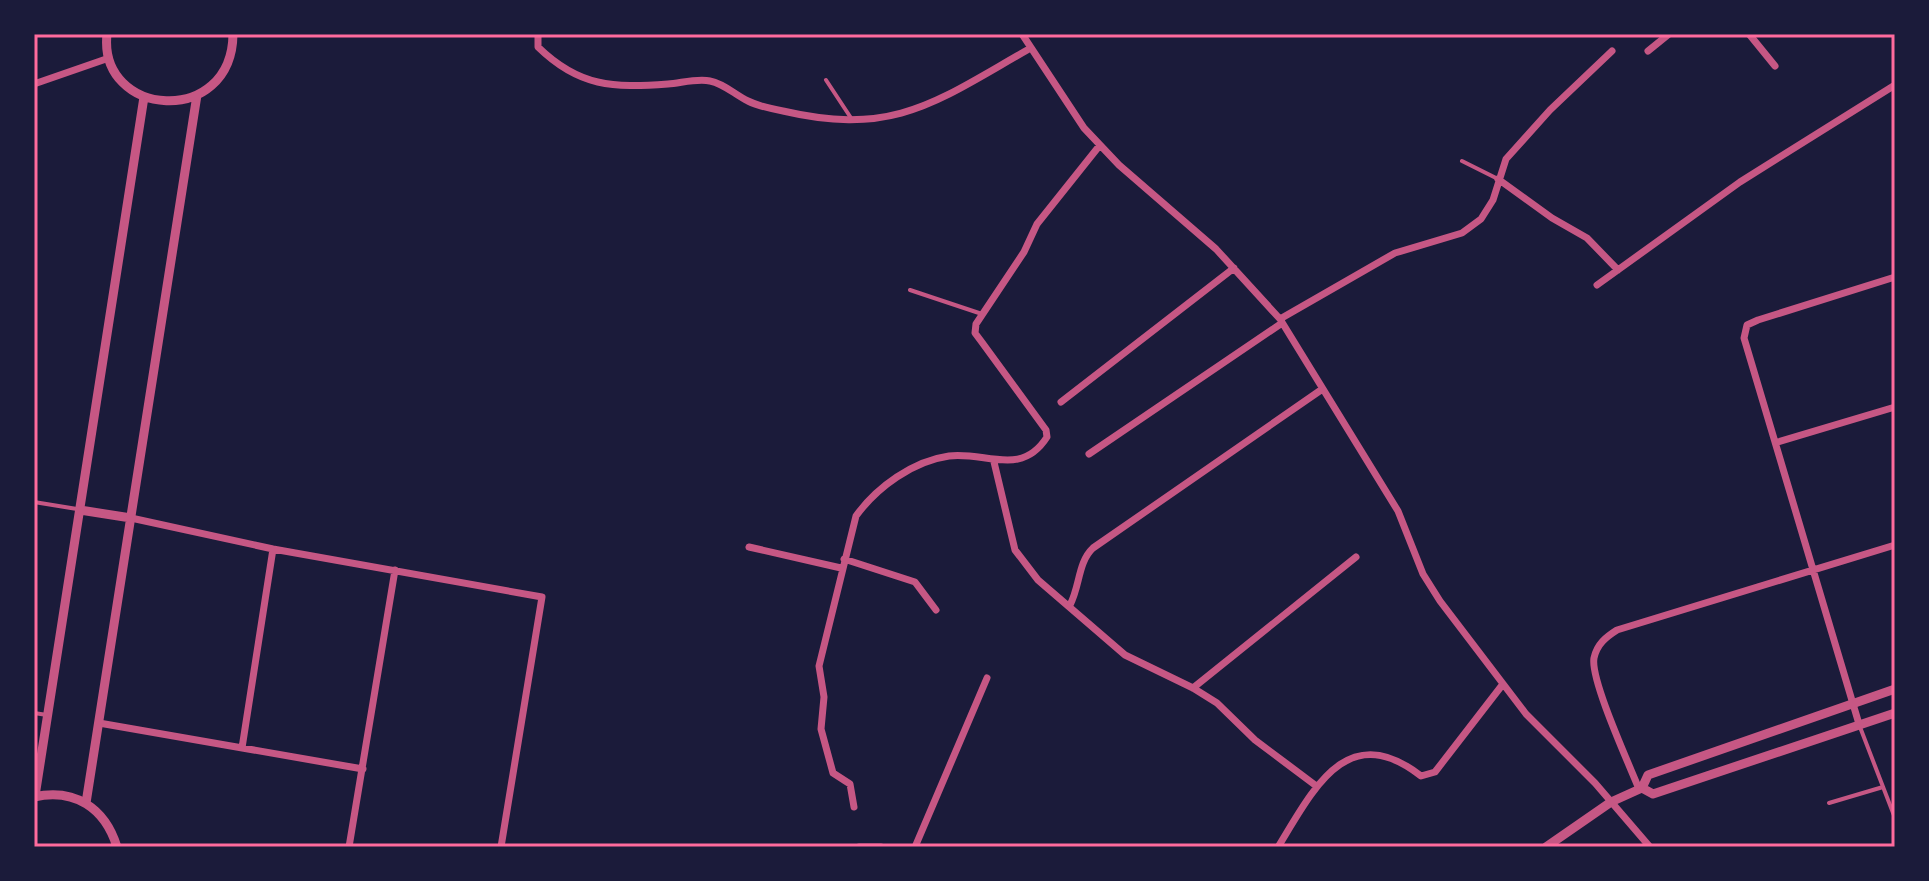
<svg xmlns="http://www.w3.org/2000/svg" width="1929" height="881" font-family="'Alegreya Sans',sans-serif">
  <style>
    .lines { fill: none; stroke-linecap: round; stroke-linejoin: round }
    .service { stroke: #c65784; stroke-width: 4 }
    .minor { stroke: #c65784; stroke-width: 7 }
    .tertiary { stroke: #c65784; stroke-width: 9 }
    .neatline { fill: none; stroke: #ff6b9d; stroke-width: 3 }
  </style>
  <rect width="100%" height="100%" fill="#1b1b3a"/>
  <g class="lines">
    <path class="service" d="M826,80L851,118
      M1462,161L1498,179
      M910,290L982,314
      M34,502L77,509
      M34,713L47,715
      M1860,727L1895,818
      M1829,803L1883,787"/>
    <path class="minor" d="M538,34V47C579,87 613,88 668,84C681,83 698,78 710,81C725,84 735,95 748,101C758,106 772,109 783,111C895,137 937,101 1029,49
      M1022,34L1084,128L1119,165L1216,249L1280,319L1398,511L1423,574L1440,601L1526,714L1595,783L1650,847
      M1749,34L1775,66
      M1648,51L1669,34
      M34,84L109,58
      M1498,179L1552,218L1587,238L1618,270
      M1597,285L1740,182L1895,85
      M1280,319L1395,253L1462,233L1481,219L1493,200L1506,159L1550,110L1612,51
      M1061,402L1234,268
      M1778,442L1895,407
      M1089,454L1282,323
      M994,462L1015,550L1038,580L1125,655L1193,688L1217,703L1255,740L1315,785
      M131,518L273,549L542,597L501,847
      M749,547L841,568
      M844,559L915,582L936,610
      M1070,605C1080,586 1078,562 1093,548L1321,390
      M1193,688L1356,557
      M99,723L363,769
      M1859,724L1744,338L1747,325L1758,320L1895,277
      M242,748L273,549
      M1639,789C1629,764 1590,679 1594,658C1597,644 1606,637 1617,630L1895,545
      M854,807L850,784L833,773L821,729L824,697L819,666L856,516C877,487 913,461 949,456C985,451 1021,478 1047,437L1046,430L981,341L975,333L976,324L1024,252L1037,224L1100,145
      M349,847L395,570
      M859,847H881
      M915,847L987,678
      M1278,847C1313,790 1347,718 1421,776L1435,772L1503,684"/>
    <path class="tertiary" d="M107,34C98,118 232,128 233,34
      M80,510L131,518
      M1642,788L1653,794L1895,713
      M35,796L144,97
      M34,797C75,788 105,808 117,847
      M86,803L197,95
      M1546,847L1611,802L1642,788L1648,775L1895,689"/>
  </g>
  <rect width="1929" height="881" fill="none" stroke="#1b1b3a" stroke-width="72"/>
  <rect x="36" y="36" width="1857" height="809" class="neatline"/>
</svg>
